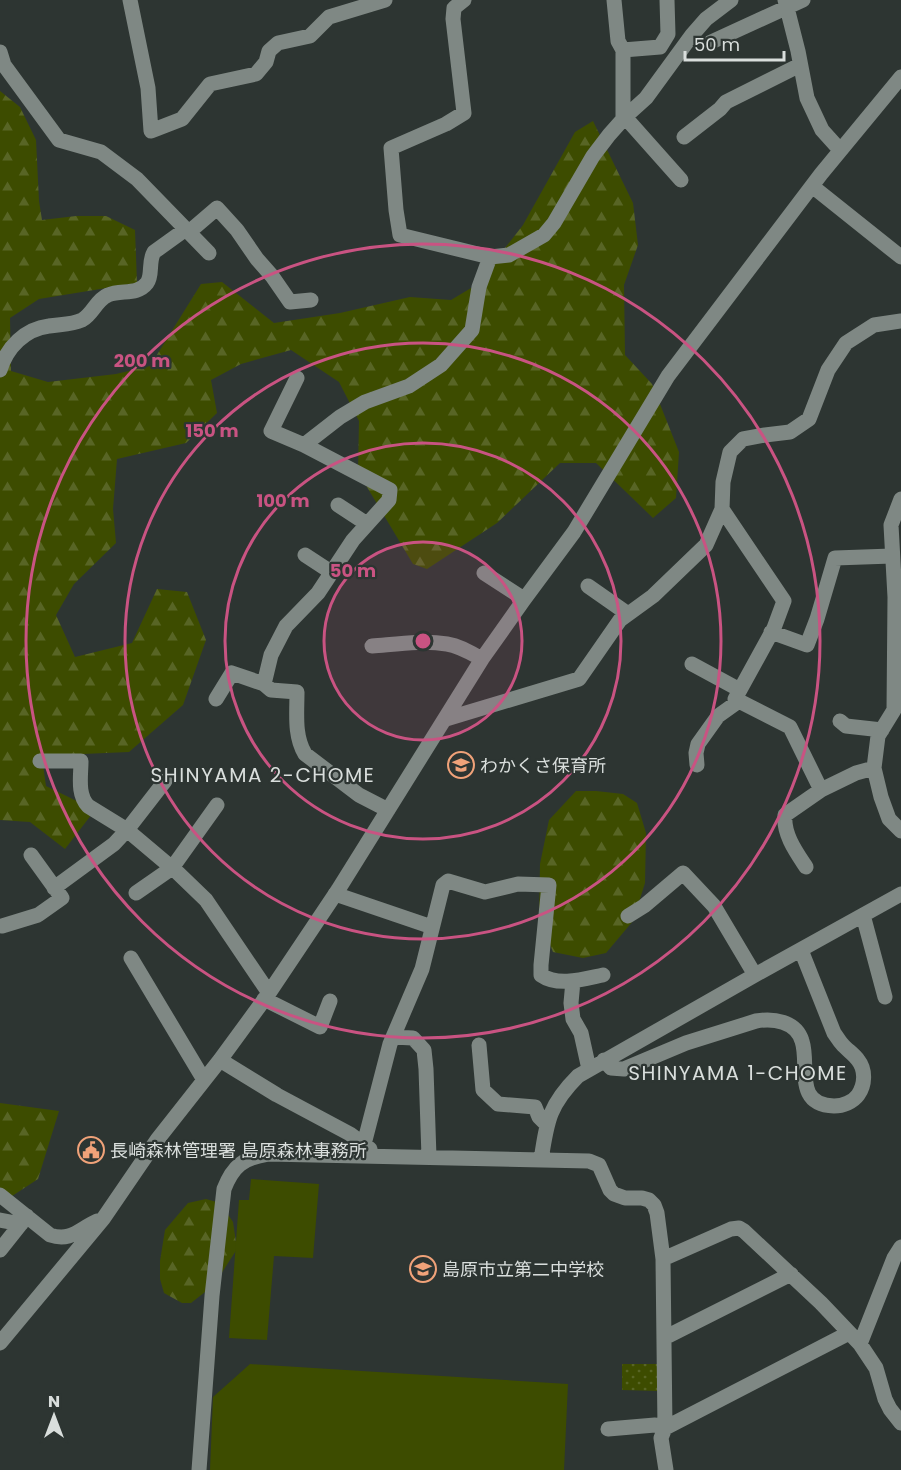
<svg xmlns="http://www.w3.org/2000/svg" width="901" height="1470" font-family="Poppins,'Noto Sans JP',sans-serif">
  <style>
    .forest { fill: url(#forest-firs) }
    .park { fill: url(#park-dots) }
    .garden { fill: #3d4c00 }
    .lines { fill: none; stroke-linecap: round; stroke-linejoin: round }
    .street { stroke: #7f8884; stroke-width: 15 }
    .ring { fill: none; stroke: #c95382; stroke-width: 3 }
    .labels { text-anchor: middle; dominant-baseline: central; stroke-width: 4.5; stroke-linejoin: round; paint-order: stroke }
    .poi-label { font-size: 18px; fill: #d9dedc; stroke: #2d3532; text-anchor: start }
    .neighbourhood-label { font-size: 20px; letter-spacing: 1.5px; fill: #d9dedc; stroke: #2d3532 }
    .centre { fill: #c95382; stroke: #2d3532; stroke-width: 3 }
    .ring-label { font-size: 18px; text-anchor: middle; font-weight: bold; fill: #c95382; stroke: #2d3532; stroke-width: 4.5; stroke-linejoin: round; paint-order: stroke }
  </style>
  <defs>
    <pattern id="forest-firs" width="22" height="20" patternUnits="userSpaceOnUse" patternTransform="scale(1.5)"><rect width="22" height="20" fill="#3d4c00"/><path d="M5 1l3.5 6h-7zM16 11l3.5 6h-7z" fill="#586525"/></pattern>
    <pattern id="park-dots" width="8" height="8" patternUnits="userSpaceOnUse" patternTransform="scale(1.5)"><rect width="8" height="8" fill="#3d4c00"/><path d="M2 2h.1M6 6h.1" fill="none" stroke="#586525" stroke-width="1.8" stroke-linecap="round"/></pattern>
  </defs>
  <rect width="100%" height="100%" fill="#2d3532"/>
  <path class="forest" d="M0,91L20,107L36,140L39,201L42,220L76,216H106L135,230L137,283L39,299L10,318L11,371L48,382L116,374L150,366L201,284L222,282L274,323L340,313L410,297L451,300L476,285L523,225L575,132L593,121L633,203L638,245L624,285L625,355L652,384L679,452L676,498L653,518L596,463H560L497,523L427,569L413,564L358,472L359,421L339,382L291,350L241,364L211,380L217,413L186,443L117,459L113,509L116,543L74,584L56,615L75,657L132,643L157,589L187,592L206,640L183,705L129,752L59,755L43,765L46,786L95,810L65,849L30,822L0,820Z
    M576,791H596L623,794L637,803L646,833L645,883L633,921L606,953L583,958L553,952L539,917L540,864L549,820Z
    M0,1103L59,1111L38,1179L0,1204Z
    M206,1199L220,1203L233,1222L237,1249L214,1285L191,1303H182L164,1293L160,1279V1261L165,1230L188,1203Z"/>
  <path class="park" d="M622,1364H658V1391L622,1390Z"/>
  <path class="garden" d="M251,1179L319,1184L313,1258L274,1256L267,1340L229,1338L239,1200H249Z
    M250,1364L568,1384L564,1470H210L213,1397Z"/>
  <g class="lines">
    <path class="street" d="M130,0L148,88L151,131L182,119L210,84L256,74L266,62L269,51L278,43L310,36L329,17L385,0
      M464,0L454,8L453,19L464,113L446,124L391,148L396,210L400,235L490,257
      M614,0L618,41L623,50V119
      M785,0L798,51L807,98L822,130L840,150
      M709,43L803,0
      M623,50L660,47L668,34L667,0
      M0,52L4,65L59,140L101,152L137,179L209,253
      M625,117L681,180
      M684,137L720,109L726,102L800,65
      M812,186L901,257
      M189,232L217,208L237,230L257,259L272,276L290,302L311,300
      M0,370C7,347 25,329 49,326C60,324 71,325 82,320C93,314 96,300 108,295C121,289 137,296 147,283C153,275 148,262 154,252L186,229
      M304,445L340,417L365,402L409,386L441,365L472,330L479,287L490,257L509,255L544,235L554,223L593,156L609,135L625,117L646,98L692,35L706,19L731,0
      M901,499L891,525L895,597L894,710L878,736L874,768L881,797L889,819L901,831
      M338,505L367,524
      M722,509L784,601L774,628L735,699L790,727L821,790L856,773L874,768
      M305,555L331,572
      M484,573L524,599
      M588,586L628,614
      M771,632L807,645L817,619L835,558L892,556
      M372,646C397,644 423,640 447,644C460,646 471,653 482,659
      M692,664L740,690
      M264,684L271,655L286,626L318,593L353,540L389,500L390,490L304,445L271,431L297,378
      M216,699L232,673L264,684L271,690L297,692C297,713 294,736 305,754L359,795L388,810
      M446,719L579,679L620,620L653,596L706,545L722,509L723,482L730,452L743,439L765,435L790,432L809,419L828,370L846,343L874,325L901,321
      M840,721L846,726L882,730
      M40,761H81C81,776 77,794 88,806L127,830L178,873L206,900L269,993
      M697,765L696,753L698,744L718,716L739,701
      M806,867C796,852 783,834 785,815L821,790
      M54,888L114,844L127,830L165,781
      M136,893L172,868L217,805
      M335,894L432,927
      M863,915L885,997
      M628,916L644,906L683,873L714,906L755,975
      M2,926L38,915L62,898L31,855
      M131,958L204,1080
      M573,981L571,1003L573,1019L581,1033L589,1069
      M264,999L320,1027L330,1001
      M393,1037L413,1038L424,1050L426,1069L429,1157
      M479,1045L483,1090L498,1104L535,1107L539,1117L547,1125
      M220,1060L277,1095L350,1134L370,1149
      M604,1060L611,1068L624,1069L686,1043L756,1021C773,1018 796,1021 802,1041C810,1065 793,1105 834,1106C843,1106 853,1102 858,1095C865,1085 866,1070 858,1060C854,1054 847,1050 842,1044C839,1041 837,1037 834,1033L801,950
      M364,1144L390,1044L422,969L443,885L448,881L485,892L518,884L549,885L541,965V975C558,987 584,979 603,975
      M541,1160C547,1121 549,1105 578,1076L755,975L901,894
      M0,1195L50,1235C71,1242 79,1229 97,1221
      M0,1220L21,1224
      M0,1250L27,1216
      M663,1259L731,1229L739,1228L744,1231L821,1303L860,1344L876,1368L885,1399L890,1409L901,1423
      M664,1338L791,1274
      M0,1343L103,1219L157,1140L220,1060L269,993L338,890L482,659L523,601L574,532L668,376L821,174L901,77
      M860,1344L894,1258L901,1247
      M608,1429L655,1425L665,1428L849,1333
      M199,1470L212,1296L224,1189C233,1166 243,1158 268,1154L589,1161L599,1165L610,1190L614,1194L625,1198H642L649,1200L654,1205L657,1213L663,1259L665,1428L661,1438L666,1470"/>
  </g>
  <circle cx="423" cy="641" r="99" fill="#c95382" fill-opacity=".12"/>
  <g class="ring">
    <circle cx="423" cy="641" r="99"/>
    <circle cx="423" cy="641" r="198"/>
    <circle cx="423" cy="641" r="298"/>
    <circle cx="423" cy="641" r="397"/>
  </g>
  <defs>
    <symbol id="school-ring" viewBox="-11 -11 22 22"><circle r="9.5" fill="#2d3532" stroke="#f0a279" stroke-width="1.5"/><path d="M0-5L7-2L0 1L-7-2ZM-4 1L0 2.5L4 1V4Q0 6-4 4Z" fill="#f0a279"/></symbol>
    <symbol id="civic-ring" viewBox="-11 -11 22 22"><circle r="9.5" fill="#2d3532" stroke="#f0a279" stroke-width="1.5"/><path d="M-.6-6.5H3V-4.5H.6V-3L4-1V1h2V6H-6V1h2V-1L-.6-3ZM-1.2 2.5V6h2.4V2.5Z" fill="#f0a279"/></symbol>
  </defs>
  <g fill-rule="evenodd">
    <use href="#school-ring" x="446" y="750" width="30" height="30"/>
    <use href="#civic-ring" x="76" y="1135" width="30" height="30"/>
    <use href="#school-ring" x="408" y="1254" width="30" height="30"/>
  </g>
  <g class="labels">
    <g class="poi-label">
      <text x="480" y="765">わかくさ保育所</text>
      <text x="110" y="1150">長崎森林管理署 島原森林事務所</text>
      <text x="442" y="1269">島原市立第二中学校</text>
    </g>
    <g class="neighbourhood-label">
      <text x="263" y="775">SHINYAMA 2-CHOME</text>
      <text x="738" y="1073">SHINYAMA 1-CHOME</text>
    </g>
  </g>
  <circle cx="423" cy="641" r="9" class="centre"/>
  <g class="ring-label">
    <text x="142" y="367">200 m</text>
    <text x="212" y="437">150 m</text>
    <text x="283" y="507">100 m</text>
    <text x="353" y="577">50 m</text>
  </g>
  <g transform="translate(54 1416)" stroke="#2d3532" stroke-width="4.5" paint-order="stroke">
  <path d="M0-4.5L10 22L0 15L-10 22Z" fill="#d9dedc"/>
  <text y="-9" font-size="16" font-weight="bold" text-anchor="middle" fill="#d9dedc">N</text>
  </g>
  <path d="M685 51v9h99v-9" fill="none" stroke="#d9dedc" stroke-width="3"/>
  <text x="694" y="51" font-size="18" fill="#d9dedc" stroke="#2d3532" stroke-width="4.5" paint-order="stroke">50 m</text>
</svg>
